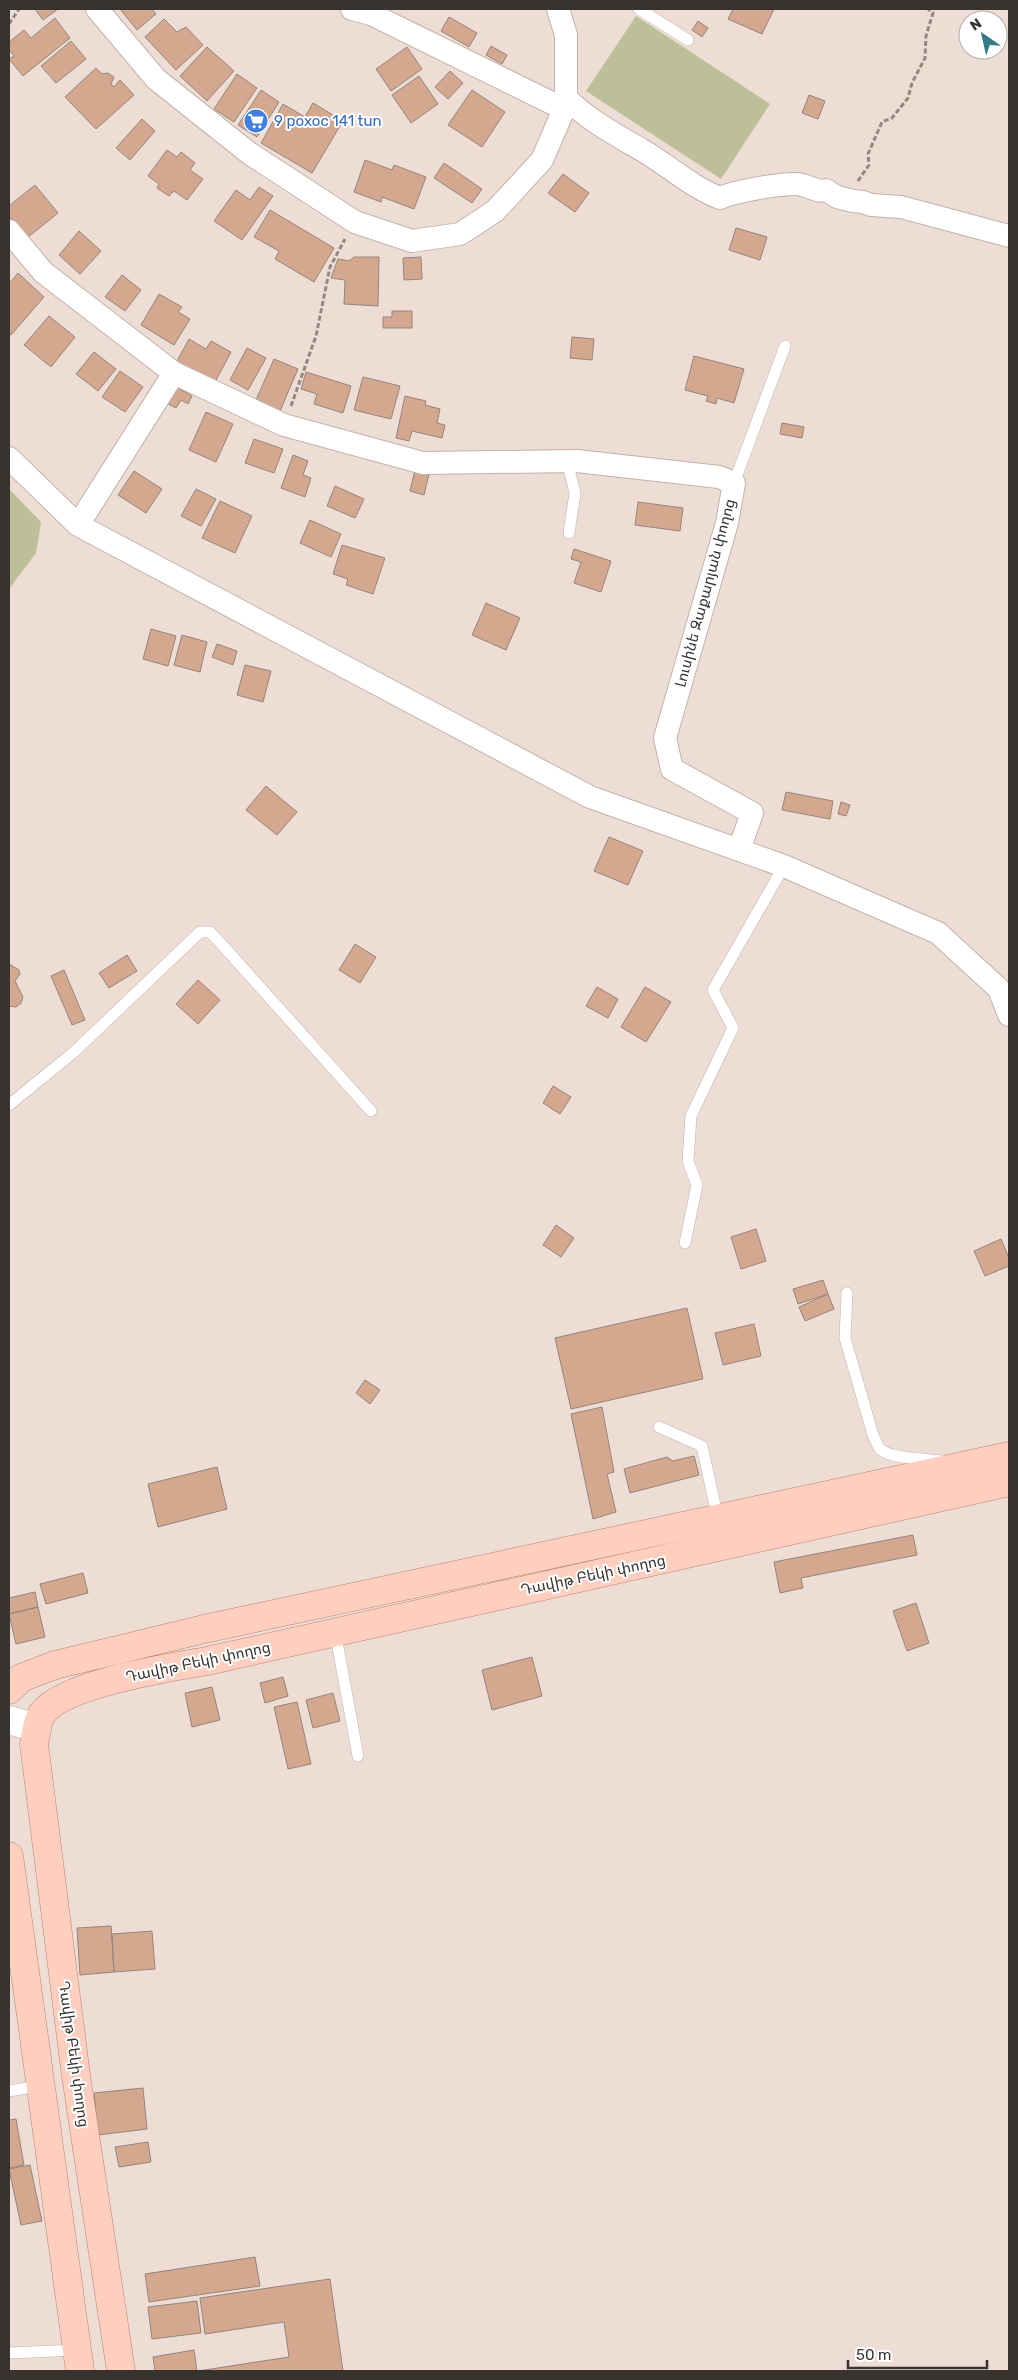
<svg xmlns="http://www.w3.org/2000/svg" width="1018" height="2380" font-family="Rubik,'Noto Sans Armenian',sans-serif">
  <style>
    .green { fill: #bcbf97 }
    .building { fill: #d4a88f; stroke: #94857d }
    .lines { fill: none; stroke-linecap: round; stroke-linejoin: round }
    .service-casing { stroke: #c2b2aa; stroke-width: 12 }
    .minor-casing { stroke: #c2b2aa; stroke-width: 24 }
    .secondary-casing { stroke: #c2b2aa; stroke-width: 29 }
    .primary-casing { stroke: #b98371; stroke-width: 29 }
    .path { stroke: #938882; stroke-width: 3; stroke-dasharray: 5 2.5; stroke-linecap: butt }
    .service { stroke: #fff; stroke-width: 11 }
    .minor { stroke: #fff; stroke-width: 22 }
    .secondary { stroke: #fff; stroke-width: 28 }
    .primary { stroke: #fecebf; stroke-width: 28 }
    .labels { text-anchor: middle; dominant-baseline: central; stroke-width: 4; stroke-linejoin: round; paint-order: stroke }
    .shop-label { font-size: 15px; fill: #366cbe; stroke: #fff; text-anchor: start }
    .street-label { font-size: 15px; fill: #39332f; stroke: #fff }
  </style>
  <rect width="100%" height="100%" fill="#edddd4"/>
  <path class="green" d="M636,16L770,104L721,179L586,91Z
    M9,489L41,522L36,553L9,589Z"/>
  <path class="building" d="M35,9H58L43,20Z
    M120,9H152L156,14L137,30Z
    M733,9H774L762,34L728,19Z
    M449,17L477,33L469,47L441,31Z
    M55,18L70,38L23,76L9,59L14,56L9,50V42L24,30L31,38Z
    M164,19L177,32L186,27L203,45L176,70L145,37Z
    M698,21L708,28L702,37L692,30Z
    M71,41L86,59L56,83L41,66Z
    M491,46L507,55L502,64L486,55Z
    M207,47L234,71L207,101L180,76Z
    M407,47L422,69L391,91L376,69Z
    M96,68L102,74L108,73L114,77L111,84L114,87L120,80L134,95L96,129L65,97Z
    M450,71L463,83L448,99L435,87Z
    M237,74L257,88L234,122L214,109Z
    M419,76L438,104L411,123L392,95Z
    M261,90L279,102L257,137L238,125Z
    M472,90L505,112L482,147L448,125Z
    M809,95L825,101L818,119L802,113Z
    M313,103L343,121L312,173L261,143L283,104L305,117Z
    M142,119L155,131L130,160L116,148Z
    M167,150L177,157L181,152L195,163L190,170L203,179L187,200L174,191L169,196L157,188L159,184L148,176Z
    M365,160L392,170L394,165L426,177L414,209L382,197L381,202L354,192Z
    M444,163L482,189L472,203L434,178Z
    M563,174L589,193L575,212L548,193Z
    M35,185L58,213L27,238L9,216V206Z
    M259,187L273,196L242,240L214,221L236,190L250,200Z
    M270,210L334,248L314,282L275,259L279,251L254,237Z
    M736,228L767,237L760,260L729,250Z
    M79,231L101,251L80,274L59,255Z
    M354,257H379L378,306L344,304L345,280L331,278L338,259L349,261Z
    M421,257L422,279L404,280L403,258Z
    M18,273L44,297L11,335L9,333V284Z
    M122,275L141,290L125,311L105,297Z
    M159,294L182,307L178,312L190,319L174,345L141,325Z
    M392,311H412V328H383V317H392Z
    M49,316L75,337L51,367L24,345Z
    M572,337L594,339L592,360L570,358Z
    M189,339L206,349L211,341L231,352L214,384L176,363Z
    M247,348L266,358L248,390L230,380Z
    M94,352L116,369L98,391L76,374Z
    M694,356L744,369L734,403L717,398L716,404L706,401L708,396L685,390Z
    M274,359L298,369L280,411L256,400Z
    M120,371L143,387L125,412L102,397Z
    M306,372L351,386L343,413L314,404L317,394L301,389Z
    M363,377L400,386L391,419L354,410Z
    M173,385L192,396L188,404L181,400L176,408L163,401Z
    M405,396L426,401L425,405L440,409L437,423L445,425L442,438L412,431L409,441L396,438Z
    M206,412L233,424L216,462L189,450Z
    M782,423L804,427L802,438L780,434Z
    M254,439L283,449L274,473L245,463Z
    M293,455L308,461L303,475L311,478L305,497L281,488Z
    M415,470L429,474L424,495L410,491Z
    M134,471L162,489L146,513L118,495Z
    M335,486L364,499L355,518L327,506Z
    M196,489L216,499L201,526L181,516Z
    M220,501L252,516L235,553L202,538Z
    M638,502L683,508L680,531L635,525Z
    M310,520L341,534L331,557L300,543Z
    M342,545L385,558L373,594L346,585L348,579L333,574Z
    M574,549L611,561L601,592L574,583L581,562L571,559Z
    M486,603L520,618L506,650L472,635Z
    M151,629L176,636L168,666L143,659Z
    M182,635L207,642L200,672L174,665Z
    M217,644L237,651L233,665L212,657Z
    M245,665L271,671L263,702L237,695Z
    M266,786L297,812L277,835L246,810Z
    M786,792L833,801L830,819L782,810Z
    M841,802L850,805L846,816L838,814Z
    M609,837L643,851L628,885L594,871Z
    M355,944L376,957L360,983L339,970Z
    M127,955L137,971L109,988L99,973Z
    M9,964L19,970L20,974L15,981L23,997L21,1003L16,1007L9,1006Z
    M64,970L85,1020L72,1025L51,976Z
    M198,980L220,1000L198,1024L176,1004Z
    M597,987L618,999L608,1018L586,1006Z
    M645,987L671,1002L646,1042L621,1027Z
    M553,1086L571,1097L560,1114L543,1103Z
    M556,1225L574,1238L561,1257L543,1245Z
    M756,1229L766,1261L741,1269L731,1237Z
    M1001,1239L1009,1258V1266L985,1276L974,1251Z
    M823,1280L828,1294L798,1304L793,1289Z
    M828,1294L834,1309L805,1321L799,1307Z
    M687,1308L703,1379L571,1409L555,1338Z
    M754,1324L761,1356L723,1365L715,1333Z
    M365,1380L380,1390L370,1404L356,1393Z
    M602,1407L614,1472L607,1474L616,1512L593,1519L571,1414Z
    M694,1456L699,1475L630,1493L624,1469L667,1457L673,1461Z
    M217,1467L227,1509L158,1527L148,1484Z
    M913,1535L917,1555L801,1578L803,1588L780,1593L774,1562Z
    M83,1573L88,1593L46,1604L40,1584Z
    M35,1592L38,1607L9,1614V1598Z
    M916,1603L929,1643L907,1651L893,1611Z
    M38,1607L45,1637L16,1644L9,1614Z
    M532,1657L542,1696L492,1710L482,1670Z
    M283,1677L288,1696L265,1703L260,1683Z
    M212,1687L220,1720L192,1727L185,1693Z
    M333,1693L340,1721L313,1728L306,1700Z
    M297,1702L311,1764L288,1769L274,1707Z
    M111,1926L114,1972L80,1975L77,1928Z
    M152,1931L155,1969L114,1972L112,1934Z
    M143,2088L147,2129L98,2135L94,2093Z
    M16,2119L24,2165L9,2168V2120Z
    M148,2142L151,2162L119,2167L115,2147Z
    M30,2165L42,2221L21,2225L9,2169Z
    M255,2257L260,2286L149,2302L145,2274Z
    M330,2279L343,2371H198L289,2357L284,2322L205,2334L200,2298Z
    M197,2301L201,2333L152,2339L148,2307Z
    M194,2350L197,2371H155L153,2357Z"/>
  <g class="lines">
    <defs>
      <path id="service" d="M639,9L688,40
        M567,461L575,493L569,533
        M734,483L785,346
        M9,1105L74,1052L200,932H210L225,948L371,1111
        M685,1243L697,1185L688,1161L691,1116L733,1028L713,990L784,866
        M847,1293L845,1338L873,1435C875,1439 877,1445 880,1449C890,1459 928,1459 942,1461
        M659,1427L702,1446L718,1519
        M335,1631L358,1756
        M9,2091L39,2086
        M9,2353L77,2350"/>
      <path id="minor" d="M97,9L156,79L249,153L355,222L412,241L460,234L495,211L542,160L564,109L566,98V35L558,9
        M352,9L371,14L564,109
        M566,98C587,119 616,135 642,150C668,165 691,187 720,198C736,191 777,184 796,184C806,184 817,193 826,190L837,197L853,201L863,202L871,205L901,207L1009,236
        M9,231L43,272L174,373L284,425L423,463L577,461L719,477L734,483L727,523L665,738L672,769L752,813L739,850
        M9,458L78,525L590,797L784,866L938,933L999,989L1009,1015
        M78,525L174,373"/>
      <path id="secondary" d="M9,1720L37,1728"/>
      <path id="primary" d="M9,1690L21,1678L55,1665L204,1629L1009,1456
        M9,1856L80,2371
        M121,2371L76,2076L34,1744C36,1735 37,1721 42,1714C62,1684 171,1667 207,1661L1009,1482"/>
    </defs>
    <use href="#service" class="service-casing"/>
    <use href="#minor" class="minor-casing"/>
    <use href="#secondary" class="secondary-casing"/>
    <use href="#primary" class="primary-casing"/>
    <path class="path" d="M9,24L19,9
      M858,181L869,165L868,154L882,122L892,118L908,98L912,83L925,58L926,36L933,13L928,9
      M291,406L316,336L330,267L345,239"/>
    <use href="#service" class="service"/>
    <use href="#minor" class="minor"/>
    <use href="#secondary" class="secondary"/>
    <use href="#primary" class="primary"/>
  </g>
  <defs>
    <symbol id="supermarket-disc" viewBox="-11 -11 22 22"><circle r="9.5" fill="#3f7fe0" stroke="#fff"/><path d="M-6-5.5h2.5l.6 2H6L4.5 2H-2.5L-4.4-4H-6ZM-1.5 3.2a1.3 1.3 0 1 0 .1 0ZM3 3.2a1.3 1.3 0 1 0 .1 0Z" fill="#fff"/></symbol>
  </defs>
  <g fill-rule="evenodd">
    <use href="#supermarket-disc" x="242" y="107" width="28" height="28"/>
  </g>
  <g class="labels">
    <g class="shop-label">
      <text x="274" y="121">9 poxoc 141 tun</text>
    </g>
    <g class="street-label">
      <text transform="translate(705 593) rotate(-75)">Լուսինե Զաքարյան փողոց</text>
      <text transform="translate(593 1575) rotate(-12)">Դավիթ Բեկի փողոց</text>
      <text transform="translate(198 1662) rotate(-12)">Դավիթ Բեկի փողոց</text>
      <text transform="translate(74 2054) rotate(82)">Դավիթ Բեկի փողոց</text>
    </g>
  </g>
  <rect width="1018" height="2380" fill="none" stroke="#39332f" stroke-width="20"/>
  <g transform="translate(983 35) rotate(326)"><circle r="24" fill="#ffffff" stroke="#b0adac"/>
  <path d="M0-4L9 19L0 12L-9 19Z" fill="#367989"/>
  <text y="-8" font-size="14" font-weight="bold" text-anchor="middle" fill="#39332f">N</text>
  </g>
  <path d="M848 2360v8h139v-8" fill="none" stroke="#39332f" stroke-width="2.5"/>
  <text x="856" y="2360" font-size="15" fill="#39332f" stroke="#ffffff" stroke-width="4" paint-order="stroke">50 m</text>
</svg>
